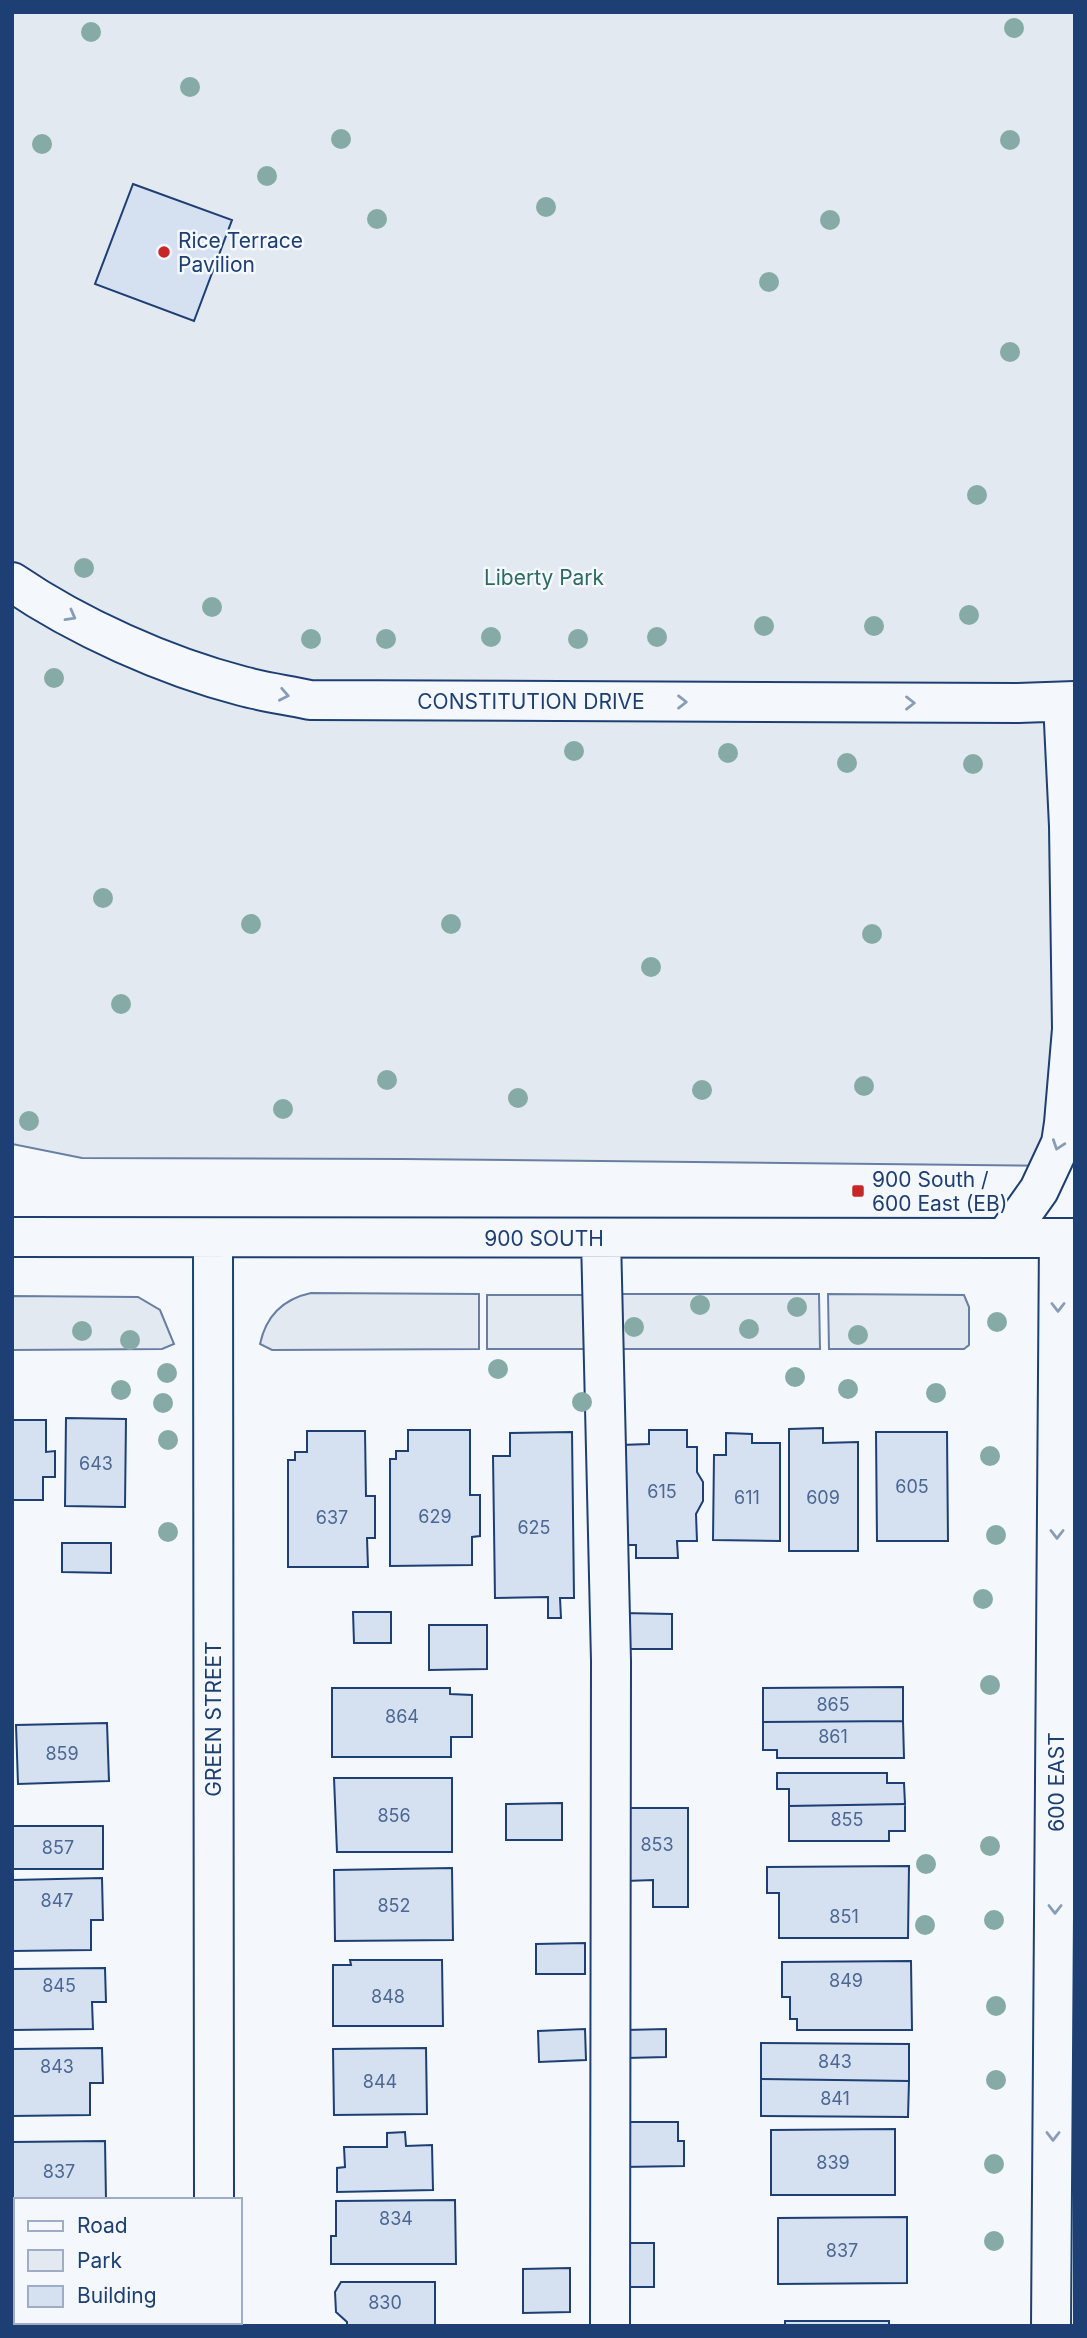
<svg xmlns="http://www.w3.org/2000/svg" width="1087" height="2338" font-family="Inter,sans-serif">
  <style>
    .green { fill: #e3e9f0; stroke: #687fa3; stroke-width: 2 }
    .building { fill: #d5e0f0; stroke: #1d3f73; stroke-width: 2 }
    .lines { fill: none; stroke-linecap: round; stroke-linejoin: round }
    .minor-casing { stroke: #1d3f73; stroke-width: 42 }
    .minor { stroke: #f4f7fb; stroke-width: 38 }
    .tree { fill: #86aba6 }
    .oneway { stroke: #889bb7 }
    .poi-dot { fill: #c62828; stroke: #f4f7fb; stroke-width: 2.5 }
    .labels { text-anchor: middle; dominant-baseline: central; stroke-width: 5; stroke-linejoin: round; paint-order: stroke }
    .number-label { font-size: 18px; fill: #4b6792 }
    .poi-label { font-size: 21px; fill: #1d3f73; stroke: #f4f7fb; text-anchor: start }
    .park-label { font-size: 21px; fill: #2c6c60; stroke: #f4f7fb }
    .street-label { font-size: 21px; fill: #1d3f73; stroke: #f4f7fb }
  </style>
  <rect width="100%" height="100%" fill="#f4f7fb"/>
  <path class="green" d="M12,12H1075V1166L403,1159L82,1158L12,1144Z
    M311,1293L479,1294V1349L272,1350L260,1344C266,1316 283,1299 311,1293Z
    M621,1294H819L820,1349H615Z
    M828,1294L964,1295L969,1307V1345L964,1349H829Z
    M487,1295H584L591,1349H487Z
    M12,1296L138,1297L160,1310L174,1344L162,1349L12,1350Z"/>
  <path class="building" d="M133,184L232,220L194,321L95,284Z
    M66,1418L126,1419L125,1507L65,1506Z
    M12,1420H46V1452L55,1451V1477H43V1500H12Z
    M823,1428V1443L858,1442V1551H789V1429Z
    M408,1430H470V1495H480V1536L472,1537V1565L390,1566V1459H396V1451H408Z
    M649,1430H687V1447H697V1472L703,1482V1501L696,1514L697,1541H677L678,1558H636V1545H621L620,1445L649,1444Z
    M307,1431H365L366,1496H375V1538H367L368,1567H288V1460H295V1452H307Z
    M572,1432L574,1598H560L561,1618H548V1597L495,1598L493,1456H510V1433Z
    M876,1432H947L948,1541H877Z
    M726,1433L752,1434V1443H780V1541L713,1540L714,1455H726Z
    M62,1543H111V1573L62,1572Z
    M353,1612H391V1643H354Z
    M623,1613L672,1614V1649H622Z
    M429,1625H487V1669L429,1670Z
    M903,1687V1721L763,1722V1688Z
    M332,1688H450V1694L472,1695V1737H451V1757H332Z
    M903,1721L904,1758H777V1750H763V1722Z
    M107,1723L109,1781L18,1784L16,1725Z
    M777,1773H887V1783H904L905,1804L789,1806V1789H777Z
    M334,1778H452V1852H337Z
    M562,1803V1840H506V1804Z
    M905,1804V1831H889V1841H789V1806Z
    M626,1808H688V1907H653V1880L626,1881Z
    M13,1826H103V1869H13Z
    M909,1866L908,1938H779V1893H767V1867Z
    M452,1868L453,1940L335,1941L334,1870Z
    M102,1878L103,1920H91V1950L12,1951V1880Z
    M585,1943V1974H536V1944Z
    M350,1960H442L443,2026H333V1965H351Z
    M911,1961L912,2030H797V2019H790V1997H782V1962Z
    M105,1968L106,2002H92L93,2029L12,2030V1969Z
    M585,2029L586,2060L539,2062L538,2031Z
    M666,2029V2057L626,2058V2030Z
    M761,2043L909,2044V2081L761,2079Z
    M102,2048L103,2083H90V2115L12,2116V2049Z
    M426,2048L427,2114L334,2115L333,2049Z
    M761,2079L909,2081L908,2117L761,2116Z
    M622,2122H678V2141H684V2166L623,2167Z
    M895,2129V2195H771V2130Z
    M405,2132L406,2146L432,2145L433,2190L337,2192V2168L345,2167L344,2147H387V2133Z
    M105,2141L106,2200H16V2208H12V2142Z
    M455,2200L456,2264H331V2236H336V2201Z
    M907,2217V2283L778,2284V2218Z
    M12,2233H16V2286H12Z
    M625,2243H654V2287H625Z
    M570,2268V2312L523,2313V2269Z
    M341,2282H435V2326H347V2322L336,2312L335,2292Z
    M12,2294H16V2322H114V2326H12Z
    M785,2321H889V2326H785Z"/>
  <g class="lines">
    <defs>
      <path id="minor" d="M12,582C78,627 165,666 242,686C264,692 287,695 310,700L1018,703L1075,701
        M12,1237L1075,1238
        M213,1238L214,2200
        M601,1238L611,1661L610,2326
        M1005,1238L1039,1190L1061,1143L1064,1123L1072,1029L1069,826L1063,702
        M214,2322V2326
        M1051,2326L1059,1238"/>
    </defs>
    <use href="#minor" class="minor-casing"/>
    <use href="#minor" class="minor"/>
  </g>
  <g class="tree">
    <circle cx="1014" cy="28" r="10"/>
    <circle cx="91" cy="32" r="10"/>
    <circle cx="190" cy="87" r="10"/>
    <circle cx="341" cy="139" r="10"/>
    <circle cx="1010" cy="140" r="10"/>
    <circle cx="42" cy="144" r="10"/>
    <circle cx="267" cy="176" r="10"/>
    <circle cx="546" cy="207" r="10"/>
    <circle cx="377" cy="219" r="10"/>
    <circle cx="830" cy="220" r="10"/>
    <circle cx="769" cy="282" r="10"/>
    <circle cx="1010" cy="352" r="10"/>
    <circle cx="977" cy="495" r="10"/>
    <circle cx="84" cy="568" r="10"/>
    <circle cx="212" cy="607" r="10"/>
    <circle cx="969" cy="615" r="10"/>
    <circle cx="764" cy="626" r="10"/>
    <circle cx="874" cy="626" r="10"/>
    <circle cx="491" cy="637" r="10"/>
    <circle cx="657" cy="637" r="10"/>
    <circle cx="311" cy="639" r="10"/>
    <circle cx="386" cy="639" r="10"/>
    <circle cx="578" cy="639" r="10"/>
    <circle cx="54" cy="678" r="10"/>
    <circle cx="574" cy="751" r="10"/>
    <circle cx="728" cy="753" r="10"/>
    <circle cx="847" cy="763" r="10"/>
    <circle cx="973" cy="764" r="10"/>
    <circle cx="103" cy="898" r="10"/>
    <circle cx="251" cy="924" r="10"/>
    <circle cx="451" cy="924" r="10"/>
    <circle cx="872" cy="934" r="10"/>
    <circle cx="651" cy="967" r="10"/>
    <circle cx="121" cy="1004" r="10"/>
    <circle cx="387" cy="1080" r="10"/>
    <circle cx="864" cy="1086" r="10"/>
    <circle cx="702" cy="1090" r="10"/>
    <circle cx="518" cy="1098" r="10"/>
    <circle cx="283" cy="1109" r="10"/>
    <circle cx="29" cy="1121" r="10"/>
    <circle cx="700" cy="1305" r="10"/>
    <circle cx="797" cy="1307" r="10"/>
    <circle cx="997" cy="1322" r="10"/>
    <circle cx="634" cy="1327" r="10"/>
    <circle cx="749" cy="1329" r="10"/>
    <circle cx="82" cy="1331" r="10"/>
    <circle cx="858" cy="1335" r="10"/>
    <circle cx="130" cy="1340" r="10"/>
    <circle cx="498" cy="1369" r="10"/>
    <circle cx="167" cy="1373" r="10"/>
    <circle cx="795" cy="1377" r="10"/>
    <circle cx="848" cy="1389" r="10"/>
    <circle cx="121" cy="1390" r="10"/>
    <circle cx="936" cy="1393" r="10"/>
    <circle cx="582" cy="1402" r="10"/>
    <circle cx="163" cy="1403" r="10"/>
    <circle cx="168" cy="1440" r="10"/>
    <circle cx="990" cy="1456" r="10"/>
    <circle cx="168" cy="1532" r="10"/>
    <circle cx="996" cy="1535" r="10"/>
    <circle cx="983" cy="1599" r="10"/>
    <circle cx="990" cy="1685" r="10"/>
    <circle cx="990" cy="1846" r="10"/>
    <circle cx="926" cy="1864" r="10"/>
    <circle cx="994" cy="1920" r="10"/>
    <circle cx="925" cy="1925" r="10"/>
    <circle cx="996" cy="2006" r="10"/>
    <circle cx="996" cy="2080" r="10"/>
    <circle cx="994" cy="2164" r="10"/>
    <circle cx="994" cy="2241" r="10"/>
  </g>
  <defs><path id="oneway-chevron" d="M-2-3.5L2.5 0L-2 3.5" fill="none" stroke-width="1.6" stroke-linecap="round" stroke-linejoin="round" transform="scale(1.75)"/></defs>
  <g class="oneway">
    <use href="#oneway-chevron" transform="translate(71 616) rotate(29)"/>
    <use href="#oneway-chevron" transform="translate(284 695) rotate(11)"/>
    <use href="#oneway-chevron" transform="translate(682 702)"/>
    <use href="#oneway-chevron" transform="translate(910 703)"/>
    <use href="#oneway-chevron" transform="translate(1058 1145) rotate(109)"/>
    <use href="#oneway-chevron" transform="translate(1058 1307) rotate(90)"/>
    <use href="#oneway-chevron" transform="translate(1057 1534) rotate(90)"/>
    <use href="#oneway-chevron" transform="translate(1055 1909) rotate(90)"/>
    <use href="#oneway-chevron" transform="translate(1053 2136) rotate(90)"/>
  </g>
  <g class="poi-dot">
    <circle cx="164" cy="252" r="7"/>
    <rect x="851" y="1184" width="14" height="14" rx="3.5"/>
  </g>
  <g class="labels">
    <g class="number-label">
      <text x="96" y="1463">643</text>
      <text x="912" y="1486">605</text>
      <text x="662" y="1491">615</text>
      <text x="747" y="1497">611</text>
      <text x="823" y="1497">609</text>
      <text x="435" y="1516">629</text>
      <text x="332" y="1517">637</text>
      <text x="534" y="1527">625</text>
      <text x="833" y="1704">865</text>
      <text x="402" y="1716">864</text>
      <text x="833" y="1736">861</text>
      <text x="62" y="1753">859</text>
      <text x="394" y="1815">856</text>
      <text x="847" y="1819">855</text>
      <text x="657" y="1844">853</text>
      <text x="58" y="1847">857</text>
      <text x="57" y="1900">847</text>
      <text x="394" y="1905">852</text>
      <text x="844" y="1916">851</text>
      <text x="846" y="1980">849</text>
      <text x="59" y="1985">845</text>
      <text x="388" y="1996">848</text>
      <text x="835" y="2061">843</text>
      <text x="57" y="2066">843</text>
      <text x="380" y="2081">844</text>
      <text x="835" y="2098">841</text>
      <text x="833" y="2162">839</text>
      <text x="59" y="2171">837</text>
      <text x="396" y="2218">834</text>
      <text x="842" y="2250">837</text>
      <text x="385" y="2302">830</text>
    </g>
    <g class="poi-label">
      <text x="178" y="240">Rice Terrace<tspan x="178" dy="24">Pavilion</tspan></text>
      <text x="872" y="1179">900 South /<tspan x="872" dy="24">600 East (EB)</tspan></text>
    </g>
    <g class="park-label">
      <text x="544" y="577">Liberty Park</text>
    </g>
    <g class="street-label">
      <text x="531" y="701">CONSTITUTION DRIVE</text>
      <text x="544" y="1238">900 SOUTH</text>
      <text transform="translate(213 1719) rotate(-90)">GREEN STREET</text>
      <text transform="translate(1056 1782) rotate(-90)">600 EAST</text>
    </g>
  </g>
  <rect width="1087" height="2338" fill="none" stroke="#1d3f73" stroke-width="28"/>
  <rect x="14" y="2198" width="228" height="126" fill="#f4f7fb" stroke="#9eadc5" stroke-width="2"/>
  <rect x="28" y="2221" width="35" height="10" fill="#f4f7fb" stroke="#9eadc5" stroke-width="2"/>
  <text x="77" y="2233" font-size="21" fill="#1d3f73">Road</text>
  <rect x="28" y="2250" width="35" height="21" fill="#e3e9f0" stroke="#9eadc5" stroke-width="2"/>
  <text x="77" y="2268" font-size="21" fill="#1d3f73">Park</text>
  <rect x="28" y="2286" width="35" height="21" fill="#d5e0f0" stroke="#9eadc5" stroke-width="2"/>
  <text x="77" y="2303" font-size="21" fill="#1d3f73">Building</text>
</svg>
